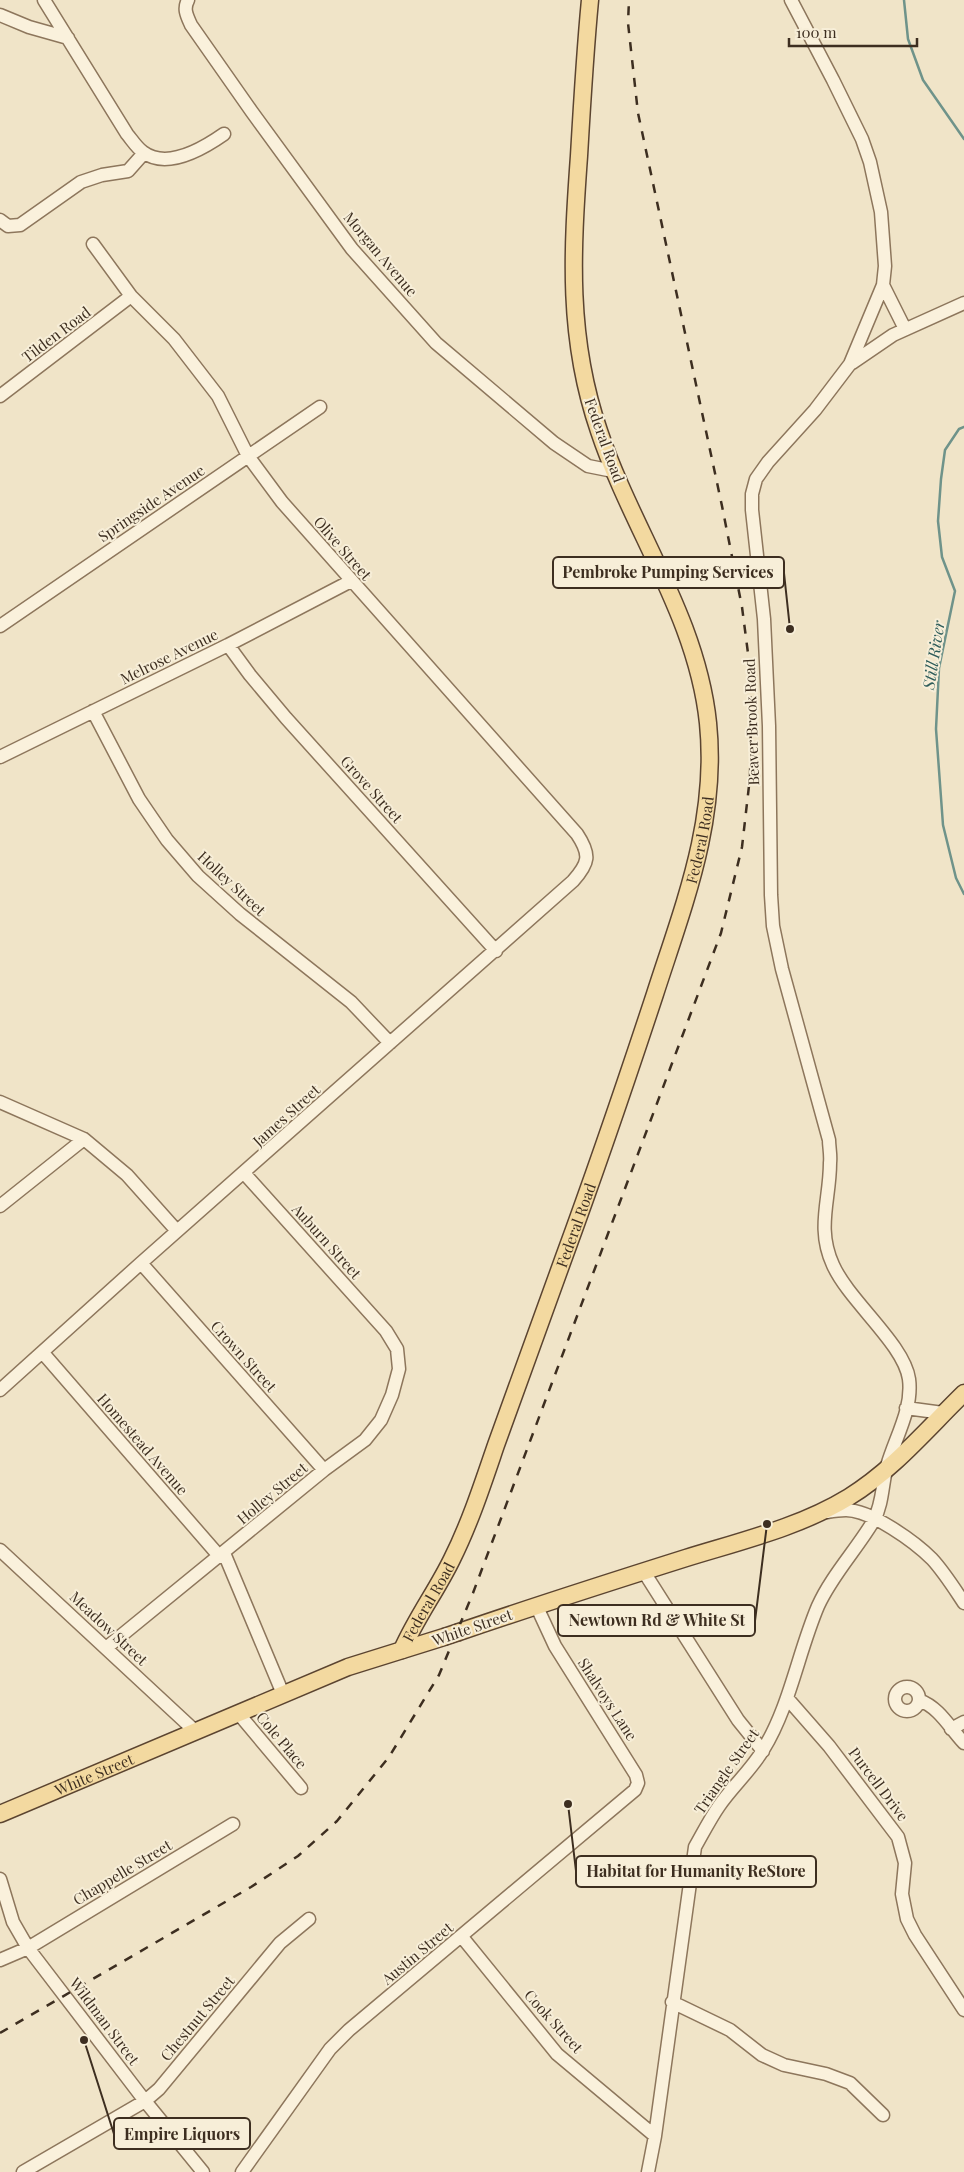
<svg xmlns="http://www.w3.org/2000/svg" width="964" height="2172" font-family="'Playfair Display',serif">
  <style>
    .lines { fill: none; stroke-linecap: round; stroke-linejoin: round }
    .stream { stroke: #6f938a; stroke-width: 2.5 }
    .minor-casing { stroke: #8d765c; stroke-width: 15 }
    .major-casing { stroke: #5b4430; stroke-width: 19 }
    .minor { stroke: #faf1dc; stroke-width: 12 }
    .major { stroke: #f3d9a0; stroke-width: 16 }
    .rail { stroke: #3d2e20; stroke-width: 2.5; stroke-dasharray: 9 9; stroke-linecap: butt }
    .major-bridge-casing { stroke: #5b4430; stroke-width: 19; stroke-linecap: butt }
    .major-bridge { stroke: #f3d9a0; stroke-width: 16 }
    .labels { text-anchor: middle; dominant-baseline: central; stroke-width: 4; stroke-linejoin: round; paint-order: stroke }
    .street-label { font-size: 15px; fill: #3d2e20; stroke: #f7eed8 }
    .water-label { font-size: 16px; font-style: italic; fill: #2f5d5a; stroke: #f7eed8 }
    .leader { fill: none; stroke: #3d2e20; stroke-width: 2 }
    .callout-dot { fill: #3d2e20; stroke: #f7eed8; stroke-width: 2 }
    .callout { fill: #f7eed8; stroke: #3d2e20; stroke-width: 2 }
    .callout-label { font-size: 16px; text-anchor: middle; font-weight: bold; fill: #3d2e20 }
  </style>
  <rect width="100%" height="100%" fill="#f0e4c8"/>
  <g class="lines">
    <path class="stream" d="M904,0L908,39L923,80L964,139
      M964,427L959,429L945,450L941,479L938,521L942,557L955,591L939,668L936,729L943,825L956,878L964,894"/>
    <defs>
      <path id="minor" d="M44,0L127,134C132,140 137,148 143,152C167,170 204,148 224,134
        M188,0C183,9 187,16 191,25L252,112L352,249L436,343L554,443L588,466L613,471
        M0,15L29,27L68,38
        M0,220L8,226L20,225L81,182L102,175L128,171L144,153
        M883,285L905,329
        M852,363L893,335L964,303
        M0,396L131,296
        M0,626L320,407
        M228,645L250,675L286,718L496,951
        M93,711L139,799L167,840L198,876L240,914L351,1002L390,1043
        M0,757L228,645L351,581
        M0,1102L84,1139L127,1175L177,1231
        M0,1206L84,1139
        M141,1263L324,1470
        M43,1353L220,1557
        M0,1390L141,1263L573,881C589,863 591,855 577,834L282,502L248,456L218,396L174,339L131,296L93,244
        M906,1408L943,1413
        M827,1512C833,1511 840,1510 846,1510C871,1510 915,1542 932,1559C944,1572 954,1588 964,1603
        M0,1550L195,1731
        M224,1553L283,1694
        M644,1572L738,1720L763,1751
        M106,1648L324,1470L365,1440L381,1420L392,1395L399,1369L397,1349L386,1331L244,1173
        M895 1699a12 12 0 1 1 24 0a12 12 0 1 1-24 0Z
        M787,1698L829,1746L898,1837L905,1863L902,1894L907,1919L915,1935L964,2010
        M919,1700C940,1708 949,1727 964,1743
        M238,1713L301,1788
        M951,1729L964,1722
        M0,1879L13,1922L28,1948L145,2101L203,2172
        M462,1937L557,2054L655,2136
        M0,1960L28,1948L233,1824
        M672,2002L730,2030L762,2055L784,2065L826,2074L850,2083L883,2115
        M23,2172L145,2101L159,2089L280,1943L309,1919
        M242,2172L330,2049L349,2030L635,1790L638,1783L636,1775L555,1646L536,1605
        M648,2172L655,2136L695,1847C703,1833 710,1819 719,1806C732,1787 751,1770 763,1750C790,1706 798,1653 818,1606C832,1575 857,1549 874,1520C883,1503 882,1484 887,1466C895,1438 913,1409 909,1379C904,1344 849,1301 833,1265C816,1228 830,1200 830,1163C831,1155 829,1147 829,1140L782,969L773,926L771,895L769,726L764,619L752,510V494L756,479L768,462L815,410L850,364L883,285L885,266L881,212L870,162L862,139L833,80L791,0"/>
      <g id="major">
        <path d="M459,1632C535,1606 610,1582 686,1558C741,1541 800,1527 849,1497C893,1470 928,1428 964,1393"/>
        <path id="s1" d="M402,1650C416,1618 437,1590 452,1559C470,1523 483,1483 496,1445C519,1382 541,1320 564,1257C596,1170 626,1082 655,994C684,904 718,820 708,723C697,617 632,530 599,431C567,338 572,253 579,156C582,104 585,52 590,0"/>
        <path id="s2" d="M0,1814L348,1667L444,1637"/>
      </g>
    </defs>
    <use href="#minor" class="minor-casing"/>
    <use href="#major" class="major-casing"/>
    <use href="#minor" class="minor"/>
    <use href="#major" class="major"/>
    <path class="rail" d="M0,2033L251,1887L298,1856L337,1821L389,1757L439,1675L473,1593L721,933L742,847L750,777L751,716L749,661L742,607L722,506L638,113L628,23L629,0"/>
    <defs>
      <path id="major-bridge" d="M444,1637L459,1632"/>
    </defs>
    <use href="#major-bridge" class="major-bridge-casing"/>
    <use href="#major-bridge" class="major-bridge"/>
  </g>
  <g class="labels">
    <g class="street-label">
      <text transform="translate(381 254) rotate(50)">Morgan Avenue</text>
      <text transform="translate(56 334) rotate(-37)">Tilden Road</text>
      <text transform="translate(605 440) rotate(70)">Federal Road</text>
      <text transform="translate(151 503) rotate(-34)">Springside Avenue</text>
      <text transform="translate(343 548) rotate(49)">Olive Street</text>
      <text transform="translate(169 656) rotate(-26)">Melrose Avenue</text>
      <text transform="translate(751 722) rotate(-92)">Beaver Brook Road</text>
      <text transform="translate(372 789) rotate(48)">Grove Street</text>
      <text stroke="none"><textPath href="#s1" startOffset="865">Federal Road</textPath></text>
      <text transform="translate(232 883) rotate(43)">Holley Street</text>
      <text transform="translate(286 1115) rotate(-42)">James Street</text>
      <text stroke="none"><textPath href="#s1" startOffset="460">Federal Road</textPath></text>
      <text transform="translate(327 1241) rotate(48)">Auburn Street</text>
      <text transform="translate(244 1356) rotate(48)">Crown Street</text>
      <text transform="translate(143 1444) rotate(49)">Homestead Avenue</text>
      <text transform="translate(272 1493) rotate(-40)">Holley Street</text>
      <text stroke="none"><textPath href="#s1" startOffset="55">Federal Road</textPath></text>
      <text transform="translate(472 1627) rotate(-19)">White Street</text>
      <text transform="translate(109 1628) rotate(43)">Meadow Street</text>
      <text transform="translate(608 1699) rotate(57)">Shalvoys Lane</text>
      <text transform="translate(282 1740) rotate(50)">Cole Place</text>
      <text transform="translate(726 1771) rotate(-55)">Triangle Street</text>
      <text stroke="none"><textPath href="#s2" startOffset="102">White Street</textPath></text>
      <text transform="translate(879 1784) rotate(53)">Purcell Drive</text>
      <text transform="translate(122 1872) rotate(-31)">Chappelle Street</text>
      <text transform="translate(417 1953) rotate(-40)">Austin Street</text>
      <text transform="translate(197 2018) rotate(-50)">Chestnut Street</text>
      <text transform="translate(105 2021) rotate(53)">Wildman Street</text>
      <text transform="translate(554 2021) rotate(48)">Cook Street</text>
    </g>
    <g class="water-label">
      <text transform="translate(933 655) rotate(-81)">Still River</text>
    </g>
  </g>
  <path class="leader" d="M790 629L784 573M767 1524L755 1621M568 1804L576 1871M84 2040L114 2134"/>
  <g class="callout-dot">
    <circle cx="790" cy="629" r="5"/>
    <circle cx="767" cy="1524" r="5"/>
    <circle cx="568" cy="1804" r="5"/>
    <circle cx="84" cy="2040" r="5"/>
  </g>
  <g class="callout">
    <rect x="553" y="557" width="231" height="31" rx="5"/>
    <rect x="558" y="1605" width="197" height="31" rx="5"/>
    <rect x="576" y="1856" width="240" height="31" rx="5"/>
    <rect x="114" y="2118" width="136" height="31" rx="5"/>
  </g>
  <g class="callout-label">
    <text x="668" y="578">Pembroke Pumping Services</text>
    <text x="657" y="1626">Newtown Rd &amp; White St</text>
    <text x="696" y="1877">Habitat for Humanity ReStore</text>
    <text x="182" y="2140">Empire Liquors</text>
  </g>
  <path d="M789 38v8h128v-8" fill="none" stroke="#3d2e20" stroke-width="2.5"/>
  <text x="796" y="38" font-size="15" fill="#3d2e20" stroke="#f7eed8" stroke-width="4" paint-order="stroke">100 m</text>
</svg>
